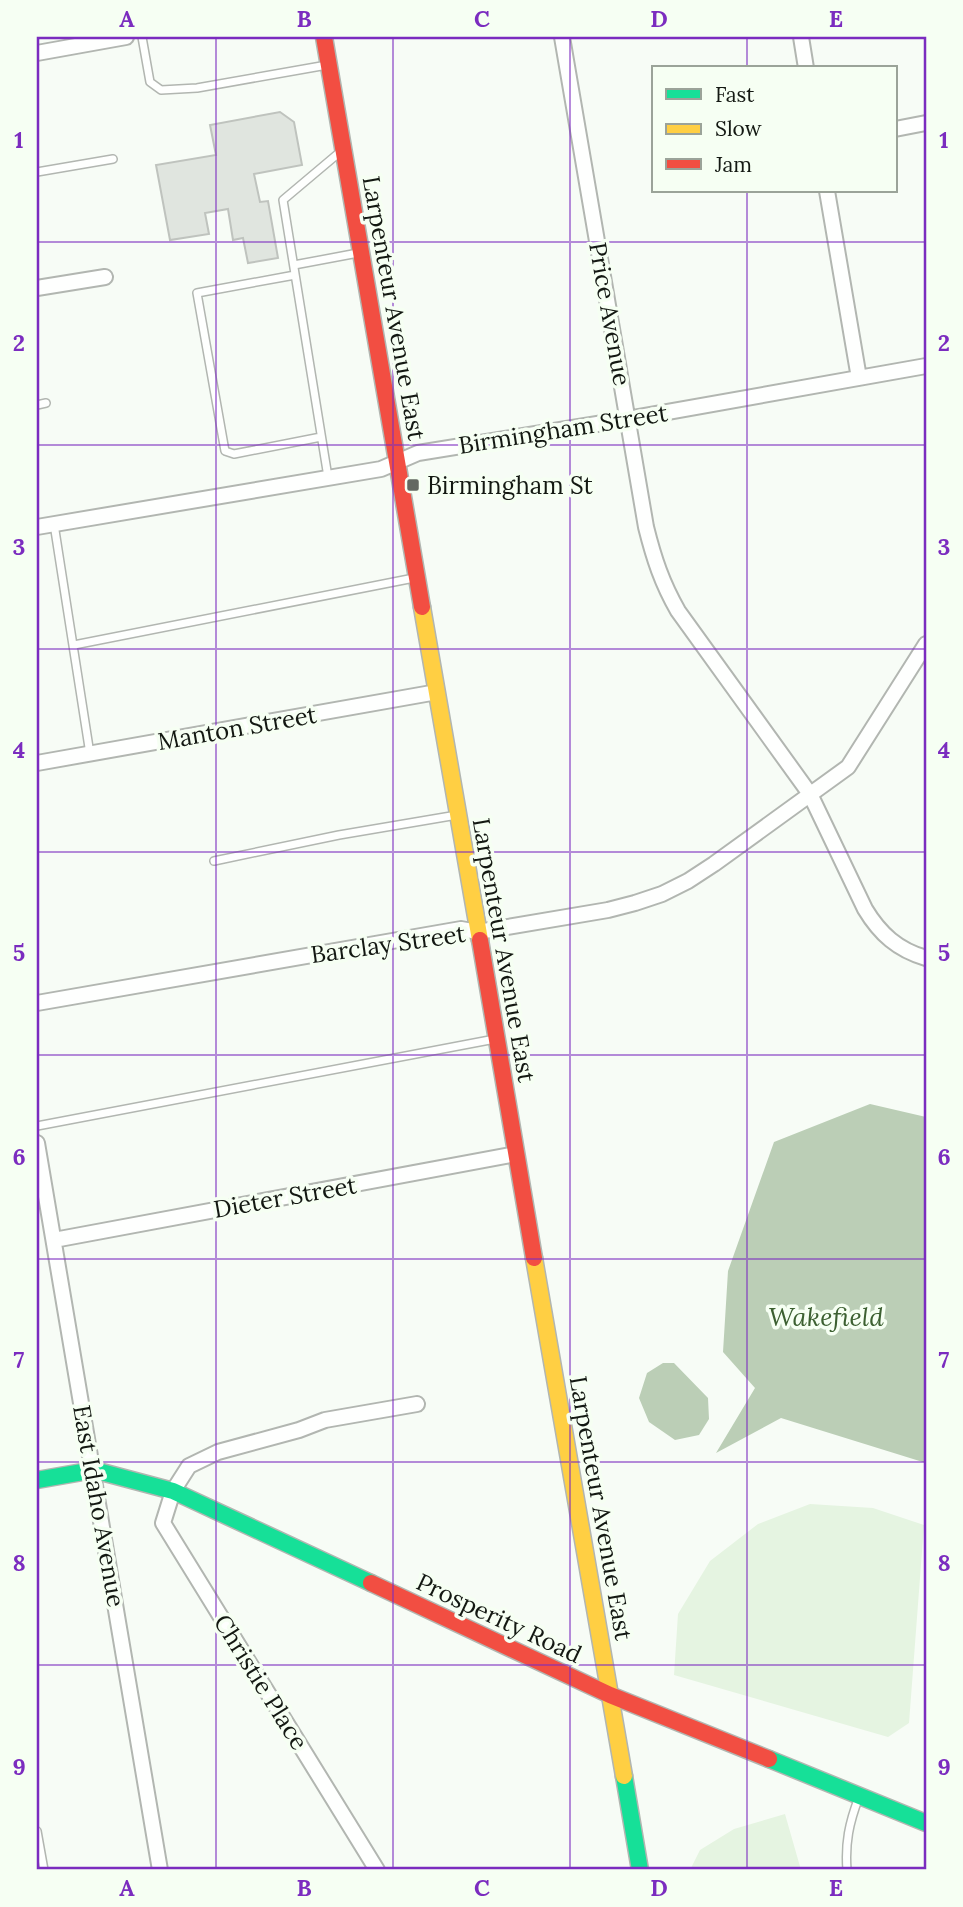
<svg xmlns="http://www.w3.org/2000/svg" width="963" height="1907" font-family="Lora,serif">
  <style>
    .green { fill: #e5f4e1 }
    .water { fill: #bbceb6 }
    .building { fill: #e0e5df; stroke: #bfc3be; stroke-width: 2 }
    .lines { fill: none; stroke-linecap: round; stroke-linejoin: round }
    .lane-casing { stroke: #b2b6b1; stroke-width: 10 }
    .street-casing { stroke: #b2b6b1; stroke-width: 18 }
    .fast-casing { stroke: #b2b6b1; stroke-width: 19 }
    .slow-casing { stroke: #b2b6b1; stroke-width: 19 }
    .jam-casing { stroke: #b2b6b1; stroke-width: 19 }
    .lane { stroke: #fefffe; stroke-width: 7 }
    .street { stroke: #fefffe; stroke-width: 14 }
    .fast { stroke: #16e098; stroke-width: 16 }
    .slow { stroke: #ffcf43; stroke-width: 16 }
    .jam { stroke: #f24e42; stroke-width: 16 }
    .grid { fill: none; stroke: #7b2cbf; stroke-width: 2; stroke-opacity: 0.55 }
    .poi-dot { fill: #636862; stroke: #f6fff3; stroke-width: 2.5 }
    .labels { text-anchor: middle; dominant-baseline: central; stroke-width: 7; stroke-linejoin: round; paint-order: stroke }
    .street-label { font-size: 24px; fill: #131812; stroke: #f6fff3 }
    .poi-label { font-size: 24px; fill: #131812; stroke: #f6fff3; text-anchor: start }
    .water-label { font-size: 26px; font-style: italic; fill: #3c6031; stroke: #f6fff3 }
    .neatline { fill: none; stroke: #7b2cbf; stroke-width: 2.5 }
    .grid-label { font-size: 23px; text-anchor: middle; font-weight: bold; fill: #7b2cbf }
  </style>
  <rect width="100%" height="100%" fill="#f7fcf6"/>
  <path class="green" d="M810,1504L873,1508L924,1525L909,1723L888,1737L674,1675L678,1614L710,1561L758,1524Z
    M785,1814L801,1870H690L700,1850L734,1829Z"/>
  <path class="water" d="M870,1104L926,1117V1463L781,1418L716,1453L755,1388L723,1352L728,1271L774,1142Z
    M663,1363H674L708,1398L709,1419L699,1435L675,1440L649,1422L639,1398L647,1373Z"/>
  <path class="building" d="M280,112L294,122L302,165L254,174L260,202L268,201L278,258L248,263L243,238L233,240L228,209L205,213L209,234L170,240L156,165L216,155L210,125Z"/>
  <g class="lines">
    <defs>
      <path id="lane" d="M142,37L150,82L161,90L197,88L327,65
        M37,172L113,159
        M294,265L358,253
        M295,275L197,293L225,451L234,454L321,437
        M37,405L46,403
        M328,477L283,200L340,152
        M54,524L90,754
        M74,645L414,578
        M214,861L339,835L457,815
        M37,1126L495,1039
        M37,1831L44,1870
        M847,1870C845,1843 849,1823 859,1797"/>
      <path id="street" d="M562,37L646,527C654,559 662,583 678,611L810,794L865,909C880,934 898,950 926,958
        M801,37L806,68
        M37,53L126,37
        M895,129L926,123
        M827,191L859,378
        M37,288L105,277
        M37,527L381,469L418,453L628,419L926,366
        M37,763L437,692
        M37,1003L461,929L478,932L608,910L635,903L662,894L688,881L714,864L848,767L926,644
        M37,1143L160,1870
        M54,1240L516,1154
        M377,1870L163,1523L173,1491L189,1466L218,1452L299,1430L325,1420L417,1404"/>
      <path id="fast" d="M37,1480L94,1470L173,1491L371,1583
        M769,1759L926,1823
        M624,1776L640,1870"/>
      <path id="slow" d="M422,607L480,940
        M534,1258L624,1776"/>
      <path id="jam" d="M324,37L422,607
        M480,940L534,1258
        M371,1583L610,1695L769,1759"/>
    </defs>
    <use href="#lane" class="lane-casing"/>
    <use href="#street" class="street-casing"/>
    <use href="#fast" class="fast-casing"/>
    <use href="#slow" class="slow-casing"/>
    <use href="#jam" class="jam-casing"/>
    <use href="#lane" class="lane"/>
    <use href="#street" class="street"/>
    <use href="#fast" class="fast"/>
    <use href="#slow" class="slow"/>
    <use href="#jam" class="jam"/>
  </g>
  <path class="grid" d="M216,37V1870M393,37V1870M570,37V1870M747,37V68M747,191V1870M37,242H926M37,445H926M37,649H926M37,852H926M37,1055H926M37,1259H926M37,1462H926M37,1665H926"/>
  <rect class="poi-dot" x="406" y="478" width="14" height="14" rx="3.5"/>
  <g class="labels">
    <g class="street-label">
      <text transform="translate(394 308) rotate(80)">Larpenteur Avenue East</text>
      <text transform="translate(610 314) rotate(80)">Price Avenue</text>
      <text transform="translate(563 429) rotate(-9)">Birmingham Street</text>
      <text transform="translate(237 728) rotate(-10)">Manton Street</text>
      <text transform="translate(388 944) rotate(-8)">Barclay Street</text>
      <text transform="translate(504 950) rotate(80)">Larpenteur Avenue East</text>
      <text transform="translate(285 1197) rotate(-10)">Dieter Street</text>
      <text transform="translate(99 1506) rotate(80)">East Idaho Avenue</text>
      <text transform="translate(601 1508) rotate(80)">Larpenteur Avenue East</text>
      <text transform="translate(499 1618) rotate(25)">Prosperity Road</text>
      <text transform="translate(261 1682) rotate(58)">Christie Place</text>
    </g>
    <g class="poi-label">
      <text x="427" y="485">Birmingham St</text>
    </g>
    <g class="water-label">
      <text x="826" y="1316">Wakefield</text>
    </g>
  </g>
  <rect width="963" height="1907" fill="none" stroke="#f6fff3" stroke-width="77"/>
  <rect x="652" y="66" width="245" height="126" fill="#f6fff3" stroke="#9ba399" stroke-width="2"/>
  <rect x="666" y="89" width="35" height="10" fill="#16e098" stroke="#9ba399" stroke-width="2"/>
  <text x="715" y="102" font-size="21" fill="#131812">Fast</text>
  <rect x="666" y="124" width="35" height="10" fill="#ffcf43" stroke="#9ba399" stroke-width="2"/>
  <text x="715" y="136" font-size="21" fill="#131812">Slow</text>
  <rect x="666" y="159" width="35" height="10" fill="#f24e42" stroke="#9ba399" stroke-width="2"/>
  <text x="715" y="172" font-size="21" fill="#131812">Jam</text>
  <rect x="38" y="38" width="887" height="1830" class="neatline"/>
  <g class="grid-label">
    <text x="127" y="27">A</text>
    <text x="304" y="27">B</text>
    <text x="482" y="27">C</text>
    <text x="659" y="27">D</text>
    <text x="836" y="27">E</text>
    <text x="19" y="148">1</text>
    <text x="944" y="148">1</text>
    <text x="19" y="351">2</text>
    <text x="944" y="351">2</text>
    <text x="19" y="555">3</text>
    <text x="944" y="555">3</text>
    <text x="19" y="758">4</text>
    <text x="944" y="758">4</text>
    <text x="19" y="961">5</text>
    <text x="944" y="961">5</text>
    <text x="19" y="1165">6</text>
    <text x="944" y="1165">6</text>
    <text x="19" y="1368">7</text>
    <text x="944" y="1368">7</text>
    <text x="19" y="1571">8</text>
    <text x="944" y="1571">8</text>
    <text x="19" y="1775">9</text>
    <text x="944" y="1775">9</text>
    <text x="127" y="1896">A</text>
    <text x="304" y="1896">B</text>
    <text x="482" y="1896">C</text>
    <text x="659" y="1896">D</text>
    <text x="836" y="1896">E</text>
  </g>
</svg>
